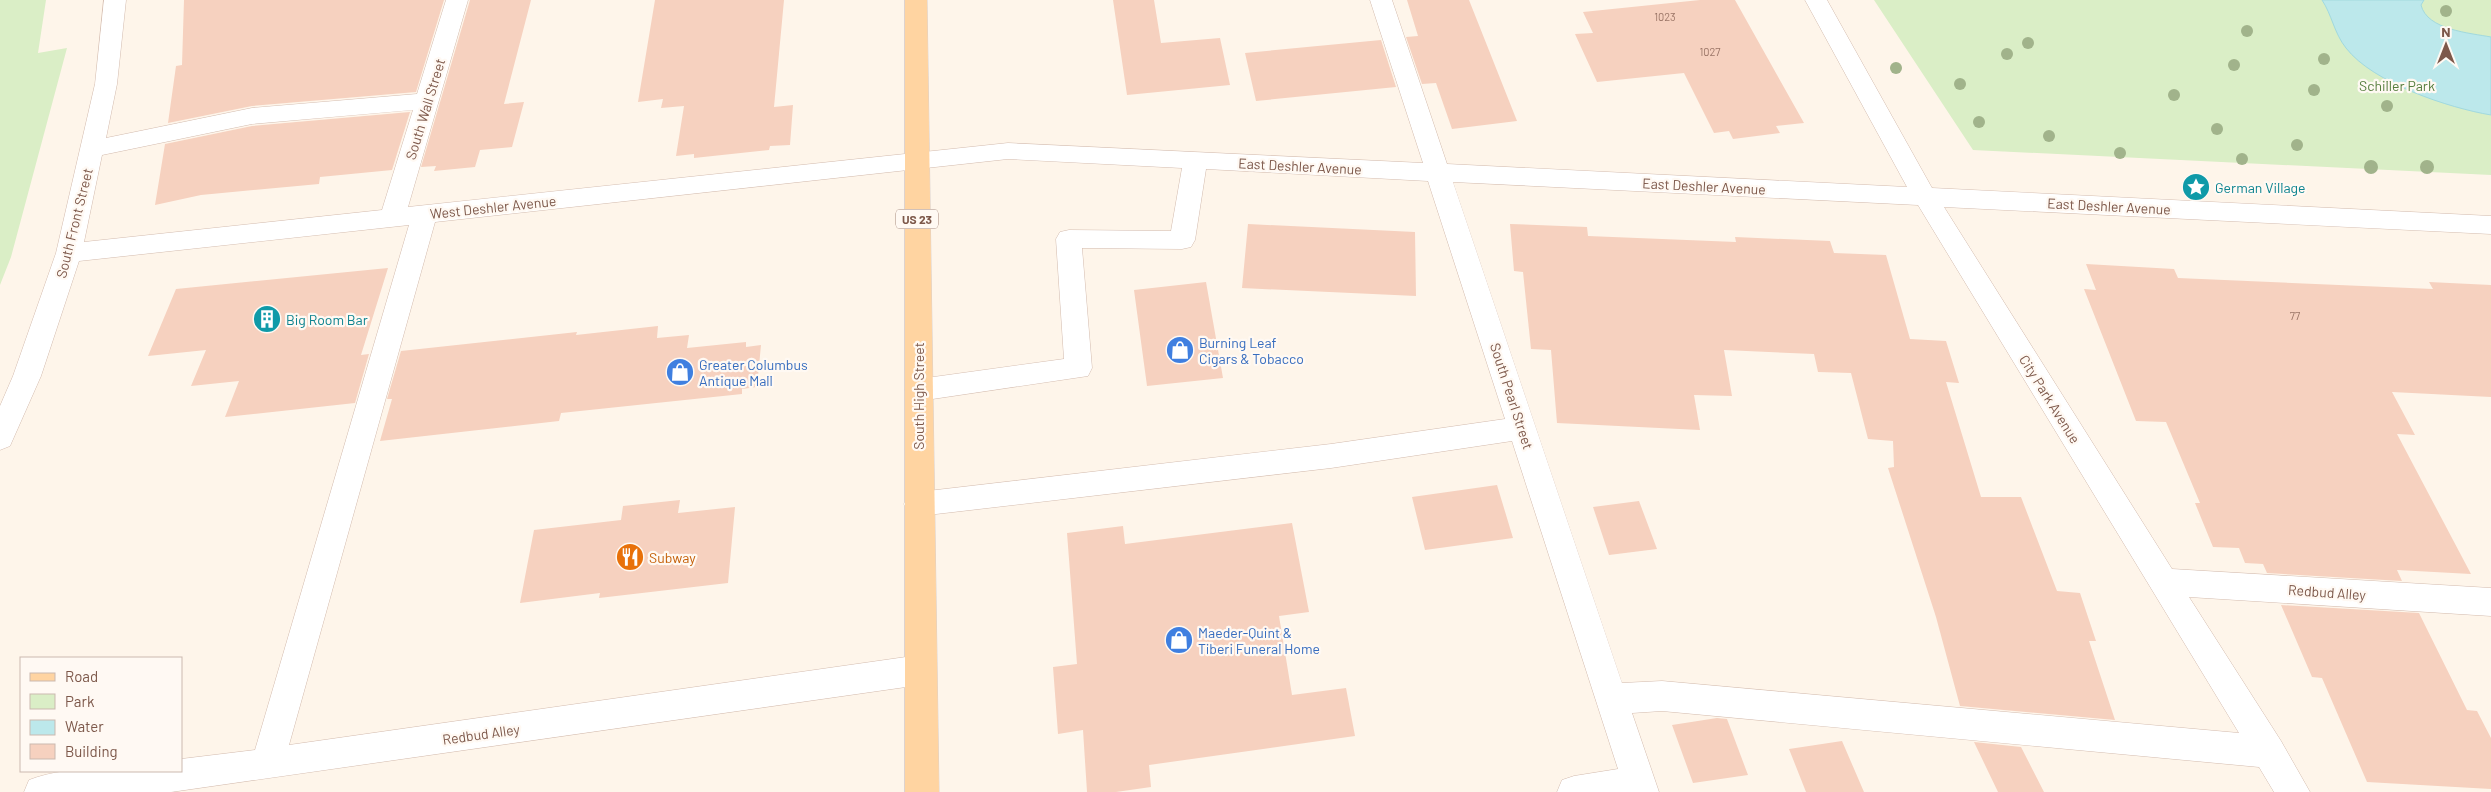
<svg xmlns="http://www.w3.org/2000/svg" width="2491" height="792" font-family="Barlow,sans-serif">
  <style>
    .green { fill: #daeec6 }
    .water { fill: #bce8eb; stroke: #a1d9de }
    .building { fill: #f6d1bf }
    .lines { fill: none; stroke-linecap: round; stroke-linejoin: round }
    .minor-casing { stroke: #d3bbae; stroke-width: 1 }
    .major-casing { stroke: #dbd0cc; stroke-width: 1 }
    .minor { fill: #fff; fill-rule: evenodd }
    .major { fill: #ffd4a1; fill-rule: evenodd }
    .tree { fill: #a1b38b }
    .labels { text-anchor: middle; dominant-baseline: central; stroke-width: 4.5; stroke-linejoin: round; paint-order: stroke }
    .number-label { font-size: 11px; fill: #9b7667 }
    .shield { fill: #fff9f3; stroke: #a4887d; stroke-width: 1 }
    .shield-label { font-size: 12px; font-weight: bold; fill: #7d584a }
    .park-label { font-size: 14px; fill: #557d3d; stroke: #fff9f3 }
    .street-label { font-size: 14px; fill: #7d584a; stroke: #fff9f3 }
    .culture-label { font-size: 14px; fill: #0d838f; stroke: #fff9f3; text-anchor: start }
    .shop-label { font-size: 14px; fill: #366cbe; stroke: #fff9f3; text-anchor: start }
    .food-label { font-size: 14px; fill: #c56008; stroke: #fff9f3; text-anchor: start }
  </style>
  <rect width="100%" height="100%" fill="#fef5ea"/>
  <path class="green" d="M0,0H46L38,53L67,48L11,257L0,285Z
    M1874,0H2491V175L1973,150Z"/>
  <path class="water" d="M2322,0H2424L2421,5C2427,30 2470,33 2491,37V115C2449,108 2373,83 2346,48C2334,33 2332,15 2322,0Z"/>
  <path class="building" d="M184,0H444L416,92L252,106L168,123L176,66L182,65Z
    M470,0H531L504,104L524,102L512,147L480,150L475,167L434,171L436,166L421,167Z
    M655,0H784L774,107L793,105L790,145L770,146L769,150L694,158V154L676,156L684,106L661,108L663,99L638,102Z
    M1113,0H1154L1161,43L1220,38L1230,85L1127,95Z
    M1407,0H1469L1517,121L1452,129L1436,83L1422,84L1406,37L1418,36Z
    M1700,0H1735L1804,123L1776,126L1780,133L1733,139L1729,131L1714,133L1684,73L1597,82L1575,34L1593,33L1583,12Z
    M1381,40L1396,87L1256,101L1245,53Z
    M410,112L392,170L320,177L319,184L201,195L155,205L165,144L252,126Z
    M1248,224L1415,232L1416,296L1242,288Z
    M1510,224L1587,227L1588,236L1736,242L1735,237L1830,241L1834,253L1886,255L1910,339L1946,341L1959,383L1946,382L1981,497H2021L2057,591L2080,593L2096,641H2089L2115,720L1960,706L1936,617L1888,468L1894,467L1893,441L1868,439L1851,373L1818,372L1814,354L1724,350L1732,396L1694,395L1700,430L1557,423L1551,350L1531,349L1523,272L1514,271Z
    M2086,264L2174,269L2178,278L2433,289L2429,282L2491,285V397L2392,392L2415,435L2397,434L2471,574L2397,570L2402,581L2267,573L2263,564L2245,563L2239,548L2213,547L2195,503H2200L2166,422L2136,421L2084,289L2096,290Z
    M388,268L361,355L369,354L355,403L225,417L239,381L191,386L206,350L148,356L176,289Z
    M1206,282L1223,378L1147,386L1134,290Z
    M658,326L657,338L689,335L687,348L746,342V347L761,345L757,387L742,389V394L561,413L559,421L380,441L392,399H387L401,351L577,332L576,335Z
    M1497,485L1513,538L1425,550L1412,497Z
    M680,500L678,513L735,507L728,583L599,598L600,593L520,603L534,530L621,520L623,506Z
    M1639,501L1657,549L1609,555L1593,507Z
    M1292,523L1309,612L1279,616L1292,695L1346,688L1355,736L1149,765L1151,787L1116,792H1087L1083,730L1058,734L1053,667L1077,664L1067,533L1123,526L1125,544Z
    M2281,605L2419,613L2467,710L2477,711L2491,738V789L2367,782L2322,678L2312,677Z
    M1717,718L1727,719L1748,775L1693,783L1672,725Z
    M1842,741L1864,792H1806L1789,749Z
    M1974,742L2021,747L2044,792H1998Z"/>
  <g class="lines">
    <defs>
      <path id="minor" d="M104,0H126L117,84L106,138L252,108L417,94L446,0H468L408,207L1008,143L1423,163L1370,0H1392L1447,164L1907,187L1805,0H1827L1932,188L2491,216V234L1944,207L2172,569L2491,588V616L2189,597L2281,741L2310,792H2274L2259,767L1662,711L1632,713L1659,792H1557L1562,780L1574,776L1618,769L1512,441L1331,468L919,516L909,513L904,504L909,495L919,492L1331,444L1505,419L1428,181L1206,169L1195,240L1191,247L1182,249L1082,248L1092,368L1088,376L919,401L909,398L905,390L909,382L919,379L1064,359L1056,239L1060,232L1069,230L1171,231L1182,168L1008,159L435,222L289,745L920,655L931,660L936,670L931,680L920,685L171,792H24L29,780C72,763 135,771 181,771V759L255,750L409,225L79,261L41,376L10,446L0,450V406L13,376L56,253L95,84ZM413,110L382,210L84,242L102,155L252,124ZM1453,182L1918,205L2239,733L1662,681L1622,683Z"/>
      <path id="major" d="M905,0H927L939,792H905Z"/>
    </defs>
    <use href="#minor" class="minor-casing"/>
    <use href="#major" class="major-casing"/>
    <use href="#minor" class="minor"/>
    <use href="#major" class="major"/>
  </g>
  <g class="tree">
    <circle cx="2446" cy="11" r="6"/>
    <circle cx="2247" cy="31" r="6"/>
    <circle cx="2028" cy="43" r="6"/>
    <circle cx="2007" cy="54" r="6"/>
    <circle cx="2324" cy="59" r="6"/>
    <circle cx="2234" cy="65" r="6"/>
    <circle cx="1896" cy="68" r="6"/>
    <circle cx="1960" cy="84" r="6"/>
    <circle cx="2314" cy="90" r="6"/>
    <circle cx="2174" cy="95" r="6"/>
    <circle cx="2387" cy="106" r="6"/>
    <circle cx="1979" cy="122" r="6"/>
    <circle cx="2217" cy="129" r="6"/>
    <circle cx="2049" cy="136" r="6"/>
    <circle cx="2297" cy="145" r="6"/>
    <circle cx="2120" cy="153" r="6"/>
    <circle cx="2242" cy="159" r="6"/>
    <circle cx="2371" cy="167" r="7"/>
    <circle cx="2427" cy="167" r="7"/>
  </g>
  <defs>
    <symbol id="sight-disc" viewBox="-11 -11 22 22"><circle r="9.5" fill="#0f9aa8" stroke="#fff9f3"/><path d="M0-6L1.8-2.2L6-1.7L2.9 1.2L3.7 5.4L0 3.3L-3.7 5.4L-2.9 1.2L-6-1.7L-1.8-2.2Z" fill="#fff"/></symbol>
    <symbol id="building-disc" viewBox="-11 -11 22 22"><circle r="9.5" fill="#0f9aa8" stroke="#fff9f3"/><path d="M-4-6H4V6H1V3H-1V6H-4ZM-2.5-4.3h1.7v1.8h-1.7ZM.8-4.3h1.7v1.8H.8ZM-2.5-1h1.7V.8h-1.7ZM.8-1h1.7V.8H.8Z" fill="#fff"/></symbol>
    <symbol id="shop-disc" viewBox="-11 -11 22 22"><circle r="9.5" fill="#3f7fe0" stroke="#fff9f3"/><path d="M-5-2.5h2.3a2.7 3.5 0 0 1 5.4 0H5L5.5 6h-11ZM-1.5-2.5h3a1.5 2.3 0 0 0-3 0Z" fill="#fff"/></symbol>
    <symbol id="restaurant-disc" viewBox="-11 -11 22 22"><circle r="9.5" fill="#e8710a" stroke="#fff9f3"/><path d="M-5-6h1v4h1v-4h1v4h1v-4h1v5L-1.5 .5V6h-2V.5L-5-1ZM5-6V6H3V1.5H1.5Q1.5-4 5-6Z" fill="#fff"/></symbol>
  </defs>
  <g fill-rule="evenodd">
    <use href="#sight-disc" x="2180" y="171" width="32" height="32"/>
    <use href="#building-disc" x="251" y="303" width="32" height="32"/>
    <use href="#shop-disc" x="1164" y="334" width="32" height="32"/>
    <use href="#shop-disc" x="664" y="356" width="32" height="32"/>
    <use href="#restaurant-disc" x="614" y="541" width="32" height="32"/>
    <use href="#shop-disc" x="1163" y="624" width="32" height="32"/>
  </g>
  <g class="labels">
    <g class="number-label">
      <text x="1665" y="16">1023</text>
      <text x="1710" y="51">1027</text>
      <text x="2295" y="315">77</text>
    </g>
    <rect class="shield" x="896" y="209.5" width="42" height="19" rx="4"/>
    <g class="shield-label">
      <text x="917" y="219">US 23</text>
    </g>
    <g class="park-label">
      <text x="2397" y="85">Schiller Park</text>
    </g>
    <g class="street-label">
      <text transform="translate(425 109) rotate(-73)">South Wall Street</text>
      <text transform="translate(1300 166) rotate(3)">East Deshler Avenue</text>
      <text transform="translate(1704 186) rotate(3)">East Deshler Avenue</text>
      <text transform="translate(2109 206) rotate(3)">East Deshler Avenue</text>
      <text transform="translate(493 207) rotate(-6)">West Deshler Avenue</text>
      <text transform="translate(74 223) rotate(-76)">South Front Street</text>
      <text transform="translate(918 396) rotate(-90)">South High Street</text>
      <text transform="translate(1512 396) rotate(72)">South Pearl Street</text>
      <text transform="translate(2050 399) rotate(58)">City Park Avenue</text>
      <text transform="translate(2327 592) rotate(4)">Redbud Alley</text>
      <text transform="translate(481 734) rotate(-8)">Redbud Alley</text>
    </g>
    <g class="culture-label">
      <text x="2215" y="187">German Village</text>
      <text x="286" y="319">Big Room Bar</text>
    </g>
    <g class="shop-label">
      <text x="1199" y="342">Burning Leaf<tspan x="1199" dy="16">Cigars &amp; Tobacco</tspan></text>
      <text x="699" y="364">Greater Columbus<tspan x="699" dy="16">Antique Mall</tspan></text>
      <text x="1198" y="632">Maeder-Quint &amp;<tspan x="1198" dy="16">Tiberi Funeral Home</tspan></text>
    </g>
    <g class="food-label">
      <text x="649" y="557">Subway</text>
    </g>
  </g>
  <rect x="20" y="657" width="162" height="115" fill="#fff9f3" stroke="#cbb9af"/>
  <rect x="30" y="673" width="25" height="8" fill="#ffd4a1" stroke="#cbb9af"/>
  <text x="65" y="682" font-size="15" fill="#7d584a">Road</text>
  <rect x="30" y="694" width="25" height="15" fill="#daeec6" stroke="#cbb9af"/>
  <text x="65" y="707" font-size="15" fill="#7d584a">Park</text>
  <rect x="30" y="720" width="25" height="15" fill="#bce8eb" stroke="#cbb9af"/>
  <text x="65" y="732" font-size="15" fill="#7d584a">Water</text>
  <rect x="30" y="744" width="25" height="15" fill="#f6d1bf" stroke="#cbb9af"/>
  <text x="65" y="757" font-size="15" fill="#7d584a">Building</text>
  <g transform="translate(2446 45)" stroke="#fff9f3" stroke-width="4" paint-order="stroke">
  <path d="M0-4L9 19L0 12L-9 19Z" fill="#7d584a"/>
  <text y="-8" font-size="14" font-weight="bold" text-anchor="middle" fill="#7d584a">N</text>
  </g>
</svg>
